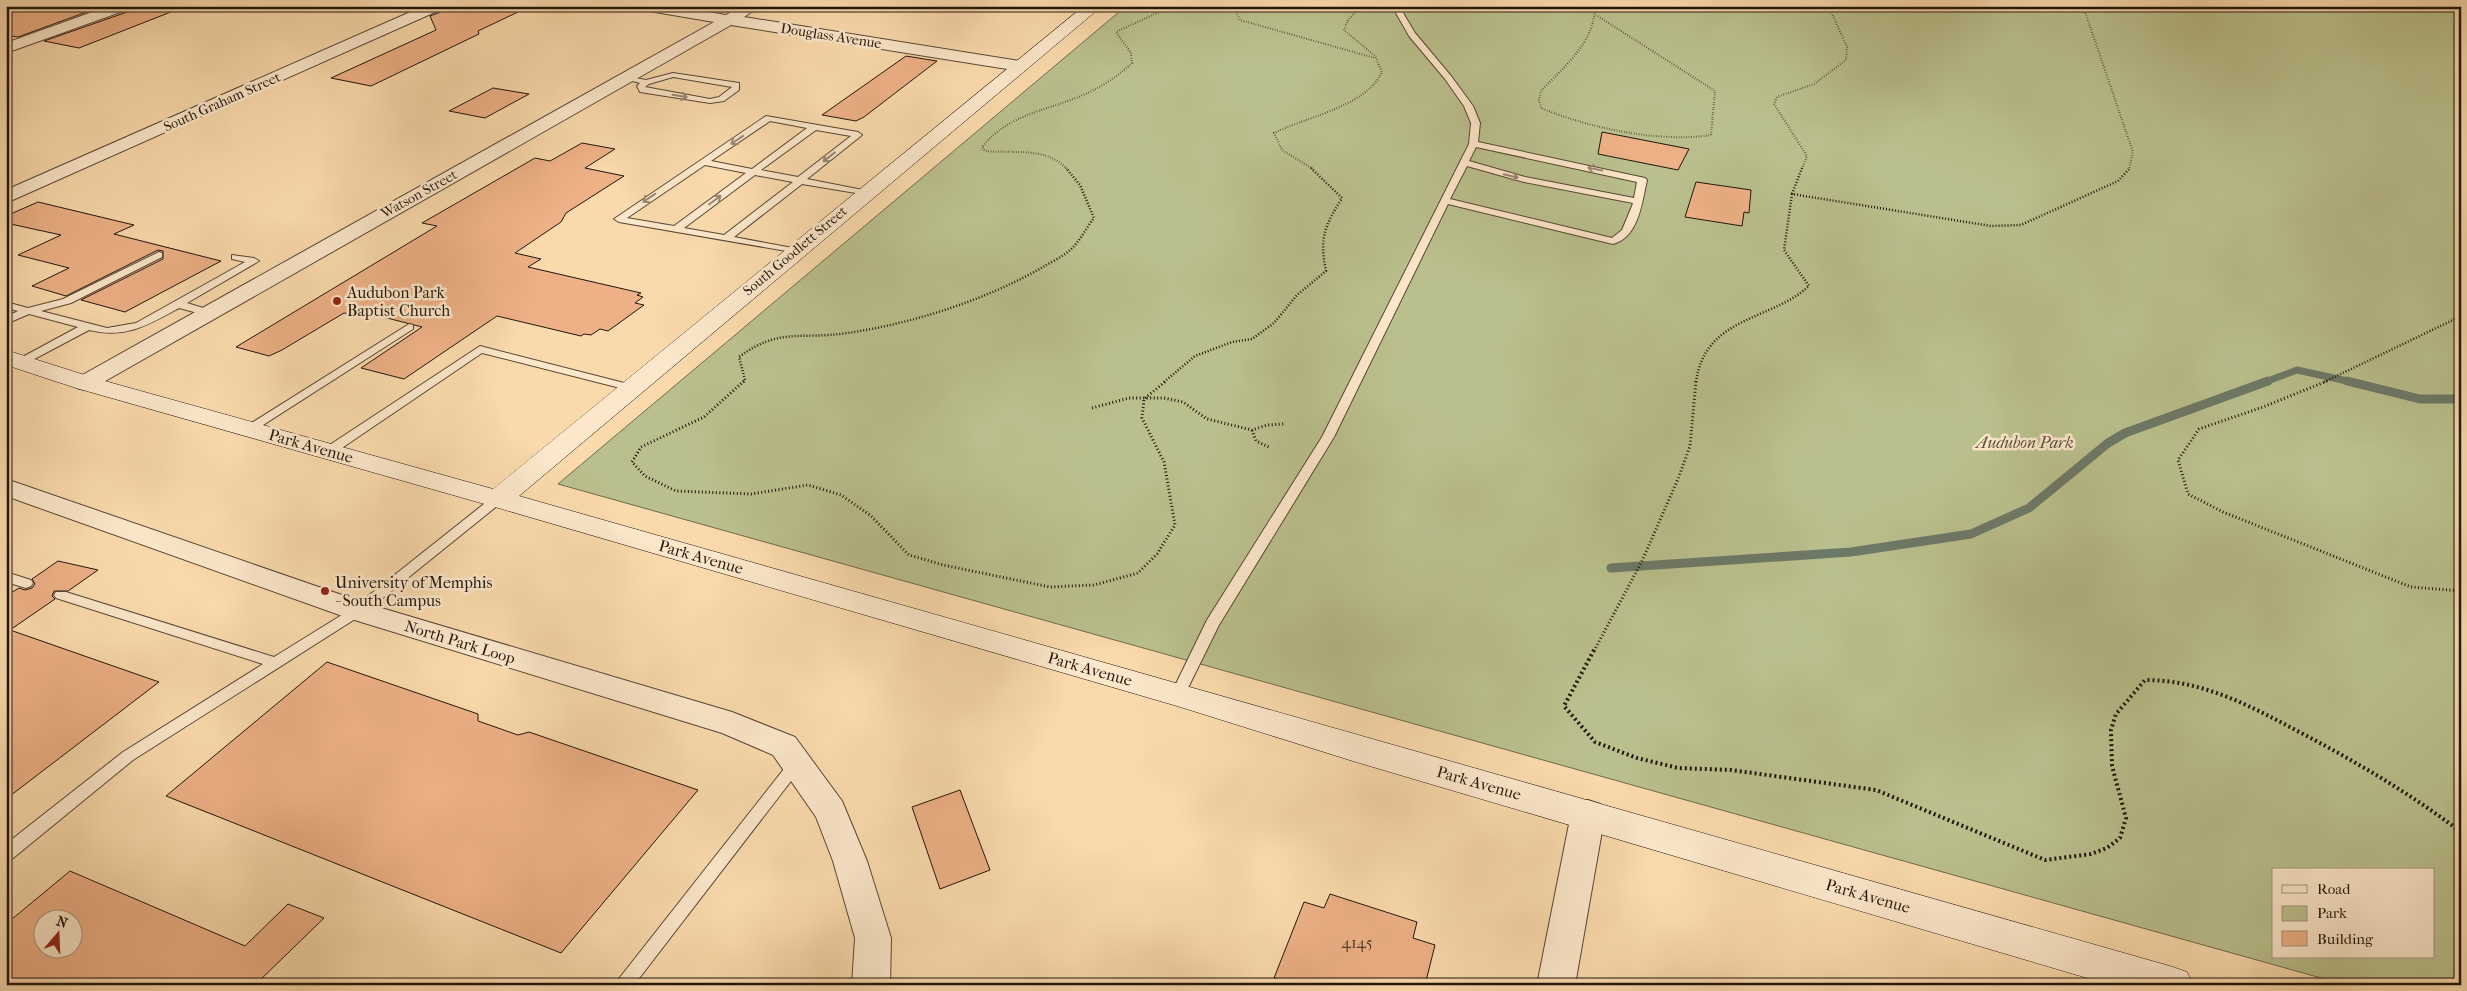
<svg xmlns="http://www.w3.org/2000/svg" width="2467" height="991" font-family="'IM FELL French Canon',serif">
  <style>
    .green { fill: #bac08d; stroke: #6e6a4c; fill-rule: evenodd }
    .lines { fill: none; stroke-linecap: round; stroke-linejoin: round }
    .stream-far1 { stroke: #6d7967; stroke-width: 7 }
    .stream { stroke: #6d7967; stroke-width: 9 }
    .building { fill: #eeb187; stroke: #21150b; fill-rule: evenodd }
    .service-casing { stroke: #574634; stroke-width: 2 }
    .minor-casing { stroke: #574634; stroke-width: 2 }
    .secondary-casing { stroke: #21150b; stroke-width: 1 }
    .path-far3 { stroke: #21150b; stroke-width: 2; stroke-dasharray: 0.5 2; stroke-linecap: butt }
    .path-far2 { stroke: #21150b; stroke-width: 2.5; stroke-dasharray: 1 2; stroke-linecap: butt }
    .path-far1 { stroke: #21150b; stroke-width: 3; stroke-dasharray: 1 2.5; stroke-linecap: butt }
    .path { stroke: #21150b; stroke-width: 4; stroke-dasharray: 2 3; stroke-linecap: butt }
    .service { fill: #fce7ca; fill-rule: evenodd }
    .minor { fill: #fce7ca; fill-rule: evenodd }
    .secondary { fill: #fce7ca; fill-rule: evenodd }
    .oneway { stroke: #998874 }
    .poi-dot { fill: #8f2418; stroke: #fce7ca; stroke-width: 2 }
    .labels { text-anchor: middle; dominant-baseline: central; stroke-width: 5; stroke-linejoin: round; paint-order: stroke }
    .far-street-label { font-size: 14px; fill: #21150b; stroke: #fce7ca }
    .poi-label { font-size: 16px; fill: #21150b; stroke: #fce7ca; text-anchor: start }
    .park-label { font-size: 16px; font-style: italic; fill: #575138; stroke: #fce7ca }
    .street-label { font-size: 16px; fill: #21150b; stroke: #fce7ca }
    .near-number-label { font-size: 16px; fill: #543c2a }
  </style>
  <rect width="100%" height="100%" fill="#fadaad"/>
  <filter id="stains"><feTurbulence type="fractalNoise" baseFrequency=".004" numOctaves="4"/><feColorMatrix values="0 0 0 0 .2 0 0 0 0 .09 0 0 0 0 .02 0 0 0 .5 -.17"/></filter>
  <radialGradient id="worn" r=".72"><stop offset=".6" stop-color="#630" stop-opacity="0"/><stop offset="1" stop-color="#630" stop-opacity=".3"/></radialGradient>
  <path class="green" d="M1126,6H2461V985H2346L558,484ZM2273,870H2433V957H2273Z"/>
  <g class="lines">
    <path class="stream-far1" d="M2265,382L2297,370L2352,382"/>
    <path class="stream" d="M2347,381L2420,399H2461
      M1611,568L1851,552L1971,534L2029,508L2108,443L2125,433L2268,381"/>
  </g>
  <path class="building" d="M29,6H49L83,12L84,6H103L18,37L6,35V14Z
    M133,6H181V8L79,48L44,41L130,11Z
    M446,6H481L518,12L478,31L479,34L371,86L331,78L436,30L430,16L443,11Z
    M906,56L937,61L864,117L856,121L822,115Z
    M493,88L529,94L485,118L449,111Z
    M1602,132L1689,149L1678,170L1598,154Z
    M582,143L615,149L585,168L624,176L566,213L561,222L515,253L541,259L528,267L641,293L637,295L643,297L635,303L644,305L608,331L600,329L591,335L584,334L581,336L497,316L404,379L361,368L422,327L356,310L350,314L344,313L282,350L269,356L236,347L437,226L422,223L535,158L550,161Z
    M1696,182L1751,190L1749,213L1744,212L1742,226L1685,217Z
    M38,202L134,225L114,234L221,261L125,312L81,300L163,259V251L158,250L66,296L32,286L69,268L18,255L61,235L6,223V216Z
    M58,561L98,570L68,591H54L52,596L55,599L10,630L159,682L6,799V596L19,588L25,590L32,588L35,584L32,579Z
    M327,662L478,714V721L518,735L529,732L698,790L561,953L166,796Z
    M960,790L990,870L940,889L912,807Z
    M70,871L245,946L288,904L324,918L255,985H6V924ZM42,918H72V948H42Z
    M1330,894L1417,922L1413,938L1435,945L1425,985H1294L1274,978L1304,902L1324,908Z"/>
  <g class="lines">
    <defs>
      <path id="service" d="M1392,6H1399L1415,33L1451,76L1473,106L1480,123L1478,142L1645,178L1647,180C1642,202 1639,237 1613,244L1448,204L1334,437L1219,625L1183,698L1178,700L1173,698L1171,694L1207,620L1322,437L1469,144L1471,123L1464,106L1445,79L1409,36ZM1476,147L1637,182L1634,198L1525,177L1469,161ZM1467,166L1524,182L1633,203L1632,206L1622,230L1612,238L1450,199Z
        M673,73L739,83V90L724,101L710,103L640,92L637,86L640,83L621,78L625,76L646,80ZM673,77L732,87L719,97L710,99L645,87L649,84Z
        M766,116L858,132L862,135L807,179L868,191V195L802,184L734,237L798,249V253L619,222L614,219ZM770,121L807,128L752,169L711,161ZM816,130L851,136L798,177L761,170ZM705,165L746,173L674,226L627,218ZM755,175L793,182L724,235L684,228Z
        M159,252L162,253V257L71,303L41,311L107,328L136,323L245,262L232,259V255L254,258L259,261L187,303L213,311V315L209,316L179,308C148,325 126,339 89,330L25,364H17L15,362L17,360L78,327L29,314L6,324V317L18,311L6,308V302L28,308L63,299Z
        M409,324L413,325V329L252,432L248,433L242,429Z
        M480,346L636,386L638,388L632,391L482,353L333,454H325L323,451L325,448Z
        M498,495L502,496L504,499L502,502L363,614L133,760L12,859L6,861V844L123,752L263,664L56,598L54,595L56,592H66L274,657L353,608L494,496Z
        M6,572L31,580L33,583L31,586L26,588L6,582Z
        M796,758L801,760L804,764L801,768L634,985H614L791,760Z"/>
      <path id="minor" d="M109,6H131L129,9L6,53V43Z
        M424,6H444L442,9L6,203V190Z
        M636,6H673L726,15L742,6H760L744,17L1020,61L1026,63L1028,66L1026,69L1020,71L731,25L93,388L85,390L77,388L73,383L77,378L714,22L643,10Z
        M6,479L368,604L732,712L795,737L842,801L867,861L891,938L890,985H852L855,938L833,861L816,817L773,755L722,733L348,618L6,496Z
        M1588,800L1600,804L1605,814L1575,985H1537L1571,814L1576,804Z"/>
      <path id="secondary" d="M1084,6H1102L519,496L2173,967L2187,972L2193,985H2111L1356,762L1177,706L488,505L76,388L6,365V350L94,378L493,489Z"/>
    </defs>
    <use href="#service" class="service-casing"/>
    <use href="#minor" class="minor-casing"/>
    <use href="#secondary" class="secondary-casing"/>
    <path class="path-far3" d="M1238,6L1235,10L1240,20L1375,58
      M1595,6C1595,42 1564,67 1541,91L1539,100L1541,108C1589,128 1659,143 1711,135L1715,91L1596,15
      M2083,6L2133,152L2129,169
      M1067,169C1045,146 1014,154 985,151L982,147C1006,117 1039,112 1073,99C1095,91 1115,79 1132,63L1131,53L1116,32L1172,6
      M1313,169L1282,150L1274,133C1306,117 1367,106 1382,72L1375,56L1344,30L1348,20L1361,6
      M1802,169L1807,156L1774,104L1777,97L1814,84L1846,60L1847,47L1831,11V6"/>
    <path class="path-far2" d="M1792,194L1802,168
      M743,382L745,380L739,357C779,327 801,340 847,333C911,324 986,300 1043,267C1051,262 1062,257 1069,251C1079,243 1086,228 1094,218L1080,185L1066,168
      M1164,382L1195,356L1232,342L1252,339L1274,323L1297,295L1326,271C1319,237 1325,226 1342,198L1311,168
      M1696,382C1705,316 1771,321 1809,286L1784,250L1792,194L1991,226L2021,225L2118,181L2130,168
      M2324,382L2453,320L2461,312"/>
    <path class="path-far1" d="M744,381L704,417L641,447L632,462L645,476L676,491L751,494L808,485L841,495L870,515L909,555L943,565L1050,587L1094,585L1138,573L1157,554L1175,525L1164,462L1142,418L1144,399L1166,381
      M2327,381L2263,407L2199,429L2178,460L2188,494L2223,512L2411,587L2461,591
      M1092,408L1129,398H1164L1183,402L1207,419L1252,430L1267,425L1284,424
      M1252,430L1256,441L1269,447
      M1594,651L1642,561L1678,479L1690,446L1696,381"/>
    <path class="path" d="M1594,650L1564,706L1595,742L1637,758L1678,768L1731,770L1876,790L2045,860L2091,854L2107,848L2120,838L2126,818L2112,766L2111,730L2116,714L2145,680C2205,680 2254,708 2305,735C2360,764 2412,795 2461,832"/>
    <use href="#service" class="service"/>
    <use href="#minor" class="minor"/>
    <use href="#secondary" class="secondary"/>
  </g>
  <defs><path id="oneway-shaft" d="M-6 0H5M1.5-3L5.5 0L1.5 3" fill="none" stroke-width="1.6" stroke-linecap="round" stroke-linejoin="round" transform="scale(1.25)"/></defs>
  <g class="oneway">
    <use href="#oneway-shaft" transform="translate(680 96) rotate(9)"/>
    <use href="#oneway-shaft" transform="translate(737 140) rotate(146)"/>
    <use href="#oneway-shaft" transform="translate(829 157) rotate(142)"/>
    <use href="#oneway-shaft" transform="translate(1595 169) rotate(-169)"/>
    <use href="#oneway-shaft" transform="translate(1511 176) rotate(14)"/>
    <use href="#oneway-shaft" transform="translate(649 198) rotate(146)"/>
    <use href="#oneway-shaft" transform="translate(715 200) rotate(-37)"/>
  </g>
  <g class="poi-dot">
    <circle cx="337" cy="301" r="5"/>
    <circle cx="325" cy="591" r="5"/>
  </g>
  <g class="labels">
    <g class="far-street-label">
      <text transform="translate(831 36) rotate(9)">Douglass Avenue</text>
      <text transform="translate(222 102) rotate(-24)">South Graham Street</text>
      <text transform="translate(419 194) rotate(-29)">Watson Street</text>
      <text transform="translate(795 251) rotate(-40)">South Goodlett Street</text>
    </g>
    <g class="poi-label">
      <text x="347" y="292">Audubon Park<tspan x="347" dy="18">Baptist Church</tspan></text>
      <text x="335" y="582">University of Memphis<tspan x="335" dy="18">- South Campus</tspan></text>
    </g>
    <g class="park-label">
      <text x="2025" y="442">Audubon Park</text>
    </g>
    <g class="street-label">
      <text transform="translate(311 446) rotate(16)">Park Avenue</text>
      <text transform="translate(701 557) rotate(16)">Park Avenue</text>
      <text transform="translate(460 642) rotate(17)">North Park Loop</text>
      <text transform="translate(1090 669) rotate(16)">Park Avenue</text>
      <text transform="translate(1479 783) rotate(16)">Park Avenue</text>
      <text transform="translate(1868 896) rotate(16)">Park Avenue</text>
    </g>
    <g class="near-number-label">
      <text x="1357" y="942">4145</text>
    </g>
  </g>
  <rect width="2467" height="991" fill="none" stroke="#fadaad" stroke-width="25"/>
  <rect x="8" y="8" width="2452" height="976" fill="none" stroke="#21150b" stroke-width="2.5"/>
  <rect x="12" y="12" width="2442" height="966" fill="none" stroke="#21150b"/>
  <rect x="2272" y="868" width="162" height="90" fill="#fce7ca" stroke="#a4937e"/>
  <rect x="2282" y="885" width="25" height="8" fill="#fce7ca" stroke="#a4937e"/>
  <text x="2317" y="894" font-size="15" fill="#21150b">Road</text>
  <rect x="2282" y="906" width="25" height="15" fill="#bac08d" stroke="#a4937e"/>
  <text x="2317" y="918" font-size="15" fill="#21150b">Park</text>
  <rect x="2282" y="931" width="25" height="15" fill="#eeb187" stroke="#a4937e"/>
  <text x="2317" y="944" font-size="15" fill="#21150b">Building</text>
  <g transform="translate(58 934) rotate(19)"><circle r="24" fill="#fce7ca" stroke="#a4937e"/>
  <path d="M0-4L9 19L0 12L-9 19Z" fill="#8f2418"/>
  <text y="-8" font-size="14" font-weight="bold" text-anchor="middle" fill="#21150b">N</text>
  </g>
  <rect width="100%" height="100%" filter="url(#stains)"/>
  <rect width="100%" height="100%" fill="url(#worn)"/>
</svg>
